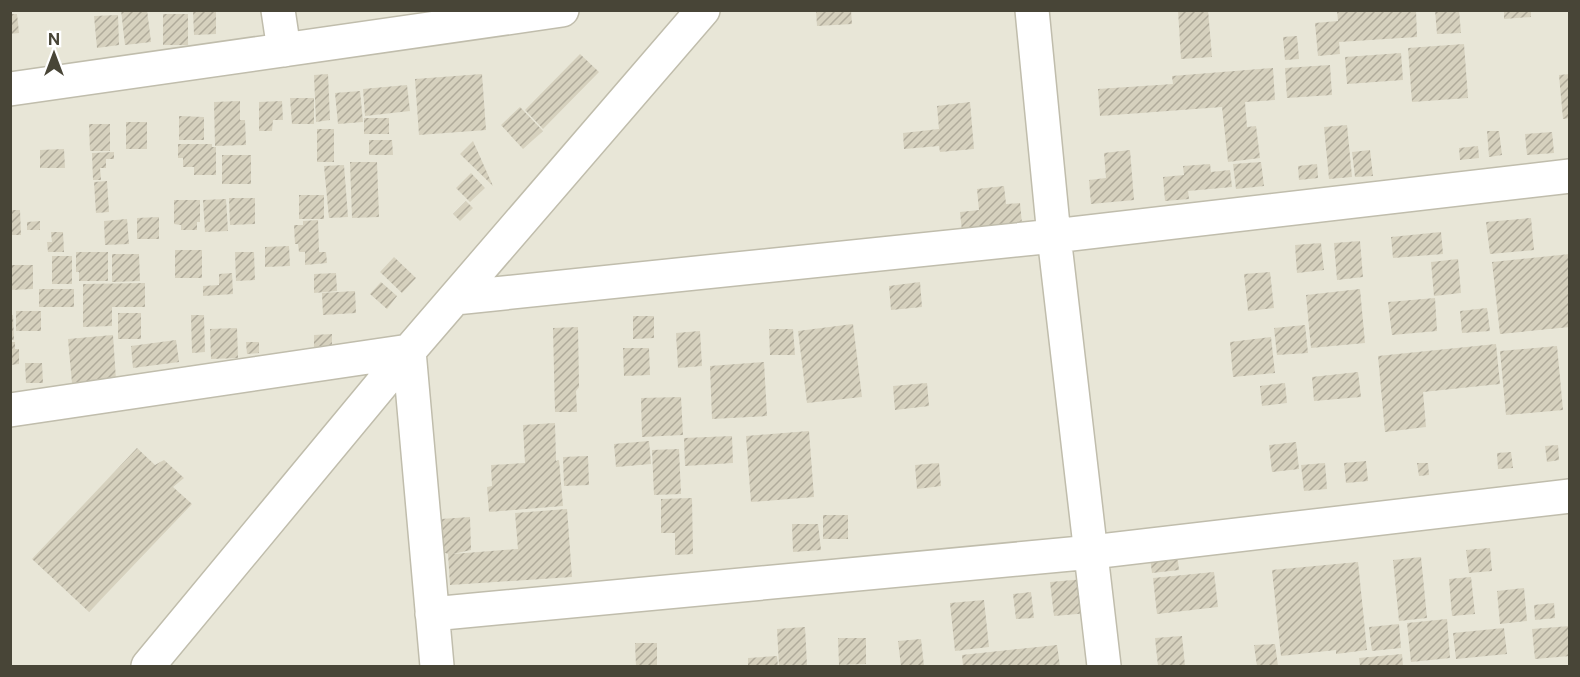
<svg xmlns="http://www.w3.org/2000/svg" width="1580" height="677" font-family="'Public Sans',sans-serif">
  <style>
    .residential { fill: #e8e6d7 }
    .building { fill: url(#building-hatch) }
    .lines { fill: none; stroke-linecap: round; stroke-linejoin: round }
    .minor-casing { stroke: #c0bdac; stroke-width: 36 }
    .minor { stroke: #fff; stroke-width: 33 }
  </style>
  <defs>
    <pattern id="building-hatch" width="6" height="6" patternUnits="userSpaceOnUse" patternTransform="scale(1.5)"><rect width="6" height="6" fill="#d6d1be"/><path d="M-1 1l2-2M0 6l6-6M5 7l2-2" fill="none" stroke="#b0ab9b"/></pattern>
  </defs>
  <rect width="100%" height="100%" fill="#f4f3e9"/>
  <path class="residential" d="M11,11H1569V666H11Z"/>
  <path class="building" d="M121,10H147L151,42L125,45Z
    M193,10H216V34L194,35Z
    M816,10H851L852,24L817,26Z
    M1178,10H1208L1212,57L1181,59Z
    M1337,10H1416L1417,37L1339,42L1340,54L1318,56L1315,23L1338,21Z
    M1435,10H1459L1461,33L1437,34Z
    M1504,10H1531V17L1504,19Z
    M10,14H17L19,33L10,34Z
    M163,14H188V45H163Z
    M118,15L119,45L97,48L94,16Z
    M1297,36L1299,59L1285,60L1283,37Z
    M1464,44L1468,98L1412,102L1408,48Z
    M1401,53L1403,80L1347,84L1345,57Z
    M580,54L599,72L543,129L525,110Z
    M1330,65L1332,95L1287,98L1285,68Z
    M1273,68L1275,100L1245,102L1247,127L1256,126L1260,158L1228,162L1222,107L1100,116L1098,89L1173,84L1172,76Z
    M328,74L330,120L316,122L314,75Z
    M482,74L486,130L419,135L415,79Z
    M1570,74V118L1563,119L1559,75Z
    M407,85L410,111L365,116L363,89Z
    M360,91L363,122L338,124L335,93Z
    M290,98H314V124H292Z
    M240,101V120H245L246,145L215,146L214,102Z
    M282,101L283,120H273L272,131H259V102Z
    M970,102L974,149L940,152L939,146L904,149L903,133L939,129L937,106Z
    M520,107L543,131L523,149L501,125Z
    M179,116L204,117V140H179Z
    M364,118H389V134H364Z
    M126,122H147V149H126Z
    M89,124H110V151H90Z
    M1347,125L1352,177L1329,179L1324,127Z
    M317,129H334V162H317Z
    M1487,131H1499L1502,155L1489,157Z
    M1552,132L1554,153L1527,155L1525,134Z
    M369,140H392L393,155H369Z
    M473,141L493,186L460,154Z
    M178,144H212V147H216V175H194V167H183V158H178Z
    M1478,146L1479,158L1460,160L1459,148Z
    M64,149L65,168H40V150Z
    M1130,150L1134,200L1091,204L1089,180L1106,178L1104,153Z
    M1370,150L1373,176L1355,177L1352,152Z
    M114,152V159H106V168H100L101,180H93L92,153Z
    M222,155H251V184H222Z
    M350,162H377L379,217L352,218Z
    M1261,162L1264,186L1236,189L1233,164Z
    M1210,164L1211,172L1230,170L1232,187L1188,191L1189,199L1165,201L1163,177L1184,175L1183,166Z
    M1317,164L1318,178L1299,180L1298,166Z
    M344,165L348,217L329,218L324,166Z
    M471,173L485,188L470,202L456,188Z
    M107,181L109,212L96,213L94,182Z
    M1004,186L1006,204L1020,203L1023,234L963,241L960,212L979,210L977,189Z
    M299,195H324V219H299Z
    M229,198H255V224L230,225Z
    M226,199L228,231L205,232L203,200Z
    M174,200H200V222H197V230H181V225L174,224Z
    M466,201L473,208L460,221L453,214Z
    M10,210H20L21,235H10Z
    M159,217V239H137V218Z
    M1531,218L1534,250L1490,254L1486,222Z
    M127,219L129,244L105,245L104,221Z
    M318,220L319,252H326L327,263L305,265V252H299L298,244H295L294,225H303V221Z
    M40,221V230H27V222Z
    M51,232H63L64,252H48L47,242H52Z
    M1441,232L1443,254L1393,258L1391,237Z
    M1360,241L1363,277L1337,280L1334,243Z
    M1321,243L1324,270L1297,273L1295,245Z
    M289,246L290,266L265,267V247Z
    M175,250H202V278H175Z
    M76,252H108V281H79V272H76Z
    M235,252H254L255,280L236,281Z
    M112,254H139L140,281L112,282Z
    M1570,254V327L1500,334L1492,262Z
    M52,256H72V284H52Z
    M394,257L416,278L402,293L380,272Z
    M1458,259L1461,293L1434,296L1431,262Z
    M10,265H33V289L10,290Z
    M1270,272L1274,308L1248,311L1244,274Z
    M232,273L233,294L203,296V286L219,285V274Z
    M336,273L337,291L314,293V274Z
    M381,282L397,296L387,309L370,294Z
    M920,282L922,307L891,310L889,286Z
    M145,283V307H112V326L83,327V284Z
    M39,289H74V307H39Z
    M1360,289L1365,343L1311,348L1306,295Z
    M355,291L356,313L323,315L322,293Z
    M1435,298L1437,331L1392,335L1388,302Z
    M1487,308L1490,331L1462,333L1460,311Z
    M16,311H41V331H16Z
    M118,313H141V339H118Z
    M10,315H13L14,340H10Z
    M191,315H204L205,352L192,353Z
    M633,316H654V338L633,339Z
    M853,324L862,397L807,403L798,331Z
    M1305,325L1308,353L1277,355L1274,328Z
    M578,327L579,387L576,391L577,412H555L553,328Z
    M237,328L238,358L211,359L210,329Z
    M769,329H793L795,355H770Z
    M700,331L702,366L678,368L676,333Z
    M332,334V346L314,347V335Z
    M113,335L116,380L72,383L68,339Z
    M1271,337L1275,373L1233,377L1230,342Z
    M176,340L179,362L133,368L131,346Z
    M10,342H15V349H19V364L10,365Z
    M246,342H259V353L247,354Z
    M1496,344L1500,384L1423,392L1426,427L1385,432L1378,356Z
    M1557,346L1563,410L1506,415L1500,351Z
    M623,348H649L650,375L624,376Z
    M764,362L767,416L712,419L710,366Z
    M25,363H42L43,383H26Z
    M1358,372L1361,397L1314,401L1312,377Z
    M927,383L929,406L895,410L893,386Z
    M1285,383L1287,403L1262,406L1260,386Z
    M681,397L683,435L642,437L641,398Z
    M555,423L556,461L559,460L563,506L489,512L487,487L492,486L491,465L525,463L523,425Z
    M809,431L814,497L751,502L746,436Z
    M732,436L733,463L685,466L684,438Z
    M649,441L651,464L616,467L614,444Z
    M1296,442L1299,469L1272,472L1269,445Z
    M1558,445L1559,460L1547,462L1545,446Z
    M137,448L155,465L164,460L184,478L173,487L192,504L89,612L32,559Z
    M679,449L681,494L654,495L652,450Z
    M1511,452L1513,468L1498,469L1497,453Z
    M588,456L589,485L564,486L563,457Z
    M1366,461L1368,481L1346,483L1344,463Z
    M939,463L941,486L917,489L915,465Z
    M1325,463L1327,489L1304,491L1301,465Z
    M1417,463H1428L1429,475L1419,476Z
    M692,498L693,554L675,555V533H661V499Z
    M567,509L572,577L450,585L448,554L443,552L441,519L470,517L471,550L453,554L518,549L515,513Z
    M823,515H848V539H823Z
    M792,524H818L821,550L793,552Z
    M1490,548L1492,571L1469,573L1466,550Z
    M1177,554L1179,570L1152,573L1150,557Z
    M1421,557L1427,618L1399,621L1393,560Z
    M1358,562L1367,650L1336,654V650L1281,656L1272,570Z
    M1214,572L1218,607L1157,614L1153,578Z
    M1471,577L1475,614L1452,616L1449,579Z
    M1085,579L1089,613L1054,616L1050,582Z
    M1524,588L1527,621L1500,624L1497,591Z
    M1031,592L1034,618L1016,619L1013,594Z
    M984,600L989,647L955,651L950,603Z
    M1554,603L1555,618L1535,620L1534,605Z
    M1447,619L1450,658L1411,662L1407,623Z
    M1399,624L1401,648L1372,651L1369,627Z
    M1570,626V656L1535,659L1532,629Z
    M805,627L807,666H779L777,629Z
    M1504,628L1507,654L1456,659L1453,633Z
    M1182,636L1185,666H1158L1155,638Z
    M838,638H866V664L839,665Z
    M921,639L924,666H901L898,641Z
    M635,643H657V665L636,666Z
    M1275,644L1278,666H1257L1254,645Z
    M1057,645L1060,666H963L962,655Z
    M1402,654L1403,666H1360L1359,658Z
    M777,656L778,666H748V658Z"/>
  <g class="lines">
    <defs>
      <path id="minor" d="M278,10L284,50
        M1032,10L1054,236L1104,666
        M10,89L562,10
        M455,298L1054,236L1570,176
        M10,410L409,351L437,666
        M432,614L1092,552L1570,496
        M148,666L409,351L703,10"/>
    </defs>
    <use href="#minor" class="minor-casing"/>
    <use href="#minor" class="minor"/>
  </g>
  <rect width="1580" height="677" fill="none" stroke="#484537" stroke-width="24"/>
  <g transform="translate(54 54)" stroke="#ffffff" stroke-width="4.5" paint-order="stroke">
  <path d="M0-4.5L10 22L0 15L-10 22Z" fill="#484537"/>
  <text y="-9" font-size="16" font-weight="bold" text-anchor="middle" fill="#484537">N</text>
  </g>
</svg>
